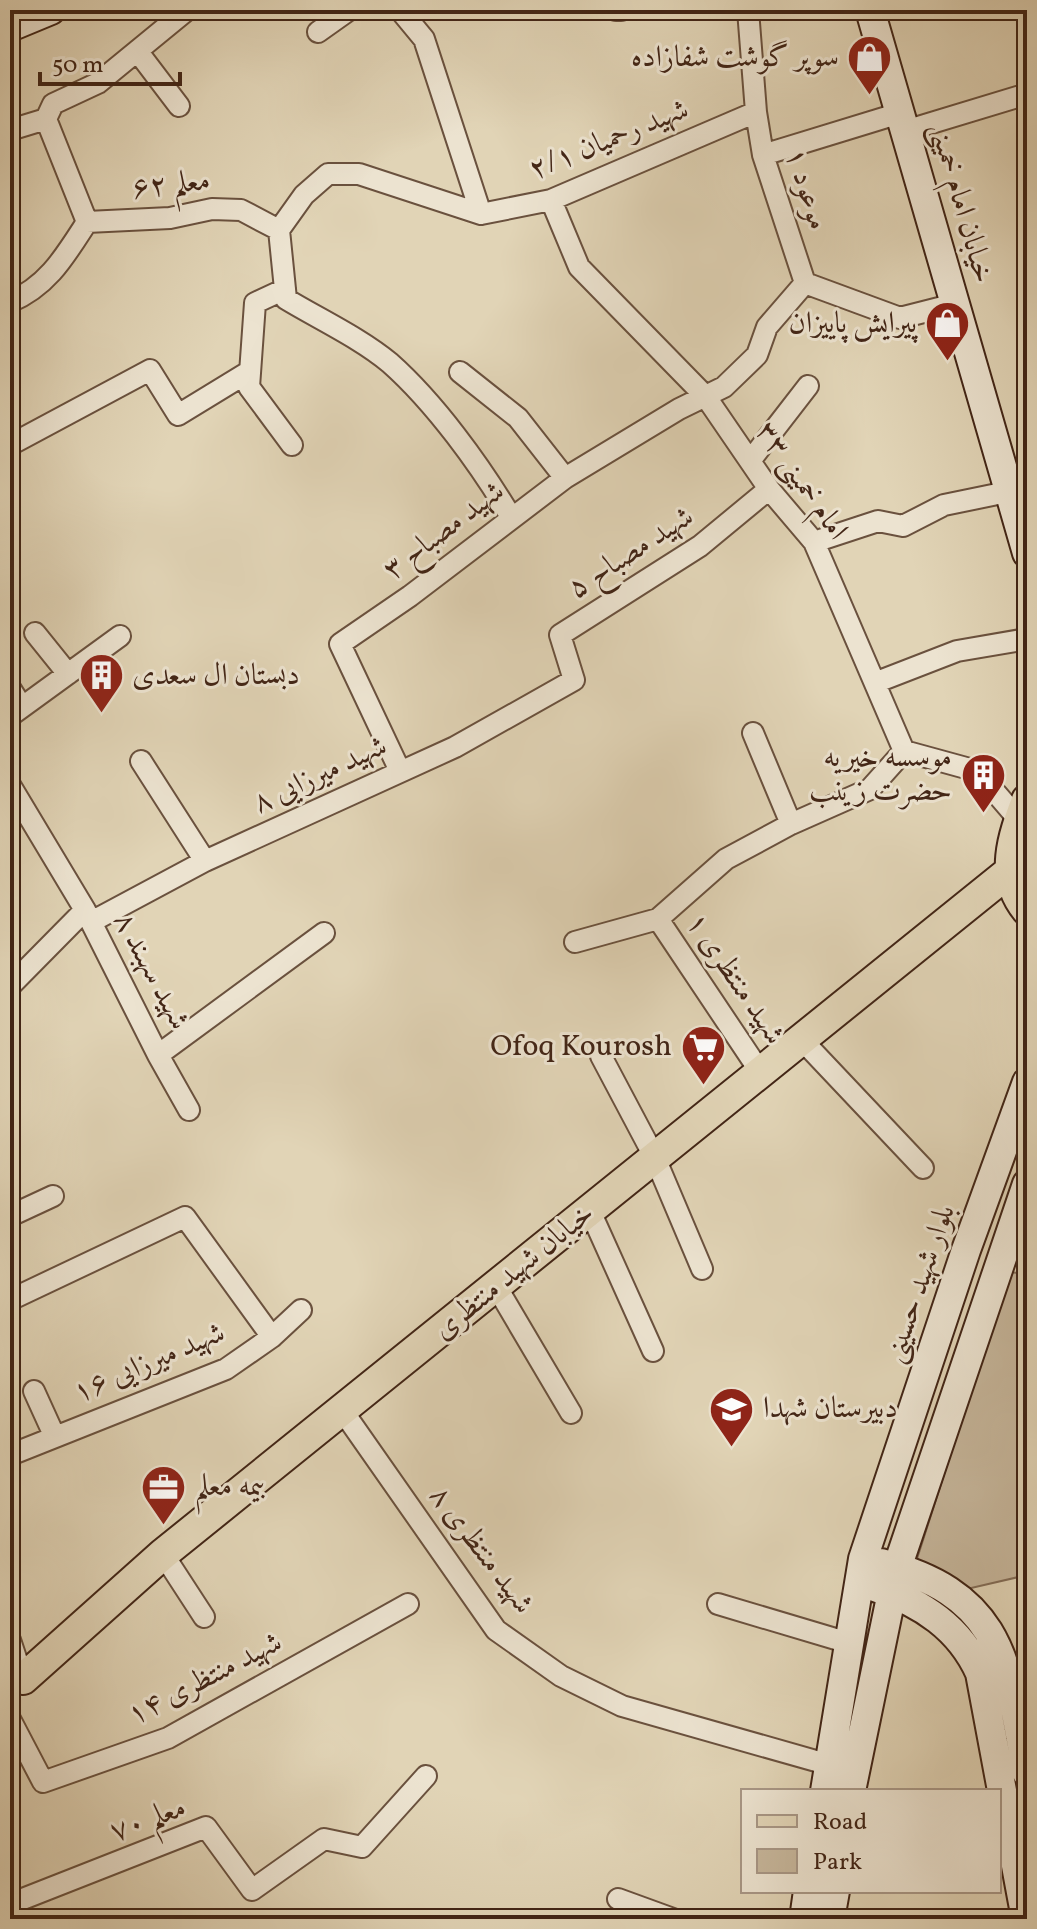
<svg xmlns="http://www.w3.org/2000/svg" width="1037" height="1929" font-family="Vollkorn,Amiri,serif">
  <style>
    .green { fill: #c6b69b; stroke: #846e58; stroke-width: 2 }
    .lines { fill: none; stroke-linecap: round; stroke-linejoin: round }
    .street-casing { stroke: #6a513e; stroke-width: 24 }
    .secondary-casing { stroke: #422516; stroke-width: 32 }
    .primary-casing { stroke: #422516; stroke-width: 34 }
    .street { stroke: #ece3d0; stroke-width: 20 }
    .secondary { stroke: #ece3d0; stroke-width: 28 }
    .primary { stroke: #e1d4b6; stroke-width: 30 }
    .labels { text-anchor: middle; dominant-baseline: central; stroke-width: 6; stroke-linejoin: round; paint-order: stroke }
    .poi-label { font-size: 30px; fill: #422516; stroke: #ece3d0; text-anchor: end }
    .street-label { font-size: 30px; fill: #422516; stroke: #ece3d0 }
  </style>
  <rect width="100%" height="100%" fill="#e1d4b6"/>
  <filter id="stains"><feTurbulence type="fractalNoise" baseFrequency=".0025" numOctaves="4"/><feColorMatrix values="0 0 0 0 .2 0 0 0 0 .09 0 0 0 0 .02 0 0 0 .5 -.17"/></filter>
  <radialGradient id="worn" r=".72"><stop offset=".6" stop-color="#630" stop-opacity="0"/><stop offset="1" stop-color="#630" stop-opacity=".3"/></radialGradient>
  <path class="green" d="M1009,1272L1027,1274V1575L967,1589L915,1565Z"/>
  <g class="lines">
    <defs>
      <path id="street" d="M400,10L424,39L481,214
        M616,10H621
        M748,10L756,112L763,155L805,283
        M318,32L349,10
        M138,52L179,106
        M46,119L53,104L98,83L187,10
        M46,119L87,222
        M10,130L46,119
        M905,131L1027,94
        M763,155L900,113
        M551,200L579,267L706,397L769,489L814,542L904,751L977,771L1019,820
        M279,230L286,299C319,319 360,338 390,363C435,403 480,465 511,517
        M805,283L900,318L955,304
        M285,289L255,303L249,387L292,445
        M10,302C48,286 65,256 87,222L170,218L212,209L241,210L279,230L304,195L328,174H359L481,214L551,200L756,112
        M460,372L518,418L565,478
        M10,445L150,370L178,415L250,371
        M750,461L808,386
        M1010,483L1027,476
        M814,542L878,521L903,526L944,505L1012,491
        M35,633L68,674
        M877,682L957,651L1027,639
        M10,688L22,707
        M10,716L120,636
        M753,733L791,824
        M141,761L205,861
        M400,771L340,644L410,596L565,478L679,409L724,387L757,355L767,327L805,283
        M10,785L85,910L158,1055L324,933
        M658,919L761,1073
        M91,922L205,861L455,747L574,680L560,635L700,546L769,489
        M575,942L658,919L726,859L791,824L870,789L904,751
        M10,986L85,910
        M802,1040L923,1168
        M158,1055L189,1110
        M601,1056L655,1158L702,1269
        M590,1211L653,1351
        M10,1216L53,1196
        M496,1286L571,1413
        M10,1300L185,1217L272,1337
        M34,1391L54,1435
        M342,1410L496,1630L561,1676L622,1706L830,1765
        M10,1455L226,1369L272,1337L301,1310
        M163,1554L204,1617
        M718,1604L849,1643
        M10,1640L23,1679
        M10,1719L43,1782L168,1738L408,1604
        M618,1899L673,1919
        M10,1904L206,1827L252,1890L324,1839L362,1847L426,1776"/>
      <path id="secondary" d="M870,10L1027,553
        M10,27L51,10
        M881,1563C1005,1595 1007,1665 1027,1773
        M875,1587C922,1603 960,1628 980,1673L1026,1919
        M825,1791L863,1559L966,1250L1027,1082
        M851,1791L897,1568L1027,1184
        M10,1912L12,1919
        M804,1919L808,1891
        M830,1919L835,1891"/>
      <path id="primary" d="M1027,800C1013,837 999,876 1027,910
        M23,1679L163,1554L1009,872"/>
    </defs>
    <use href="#street" class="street-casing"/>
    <use href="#secondary" class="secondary-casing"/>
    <use href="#primary" class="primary-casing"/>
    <use href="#street" class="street"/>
    <use href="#secondary" class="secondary"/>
    <use href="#primary" class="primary"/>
  </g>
  <defs>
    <symbol id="shop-pin" viewBox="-11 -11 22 30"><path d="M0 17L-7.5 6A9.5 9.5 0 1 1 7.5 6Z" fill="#8f2418" stroke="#ece3d0"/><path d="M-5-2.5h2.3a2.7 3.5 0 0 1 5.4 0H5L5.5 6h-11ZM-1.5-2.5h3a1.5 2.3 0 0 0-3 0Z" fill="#fff"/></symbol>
    <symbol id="building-pin" viewBox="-11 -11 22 30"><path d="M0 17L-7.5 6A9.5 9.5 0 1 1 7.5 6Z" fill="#8f2418" stroke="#ece3d0"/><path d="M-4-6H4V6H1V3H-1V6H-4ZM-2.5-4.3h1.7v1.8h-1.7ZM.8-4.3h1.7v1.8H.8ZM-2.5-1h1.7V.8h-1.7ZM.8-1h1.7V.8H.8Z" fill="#fff"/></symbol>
    <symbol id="supermarket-pin" viewBox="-11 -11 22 30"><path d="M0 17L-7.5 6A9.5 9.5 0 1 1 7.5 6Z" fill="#8f2418" stroke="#ece3d0"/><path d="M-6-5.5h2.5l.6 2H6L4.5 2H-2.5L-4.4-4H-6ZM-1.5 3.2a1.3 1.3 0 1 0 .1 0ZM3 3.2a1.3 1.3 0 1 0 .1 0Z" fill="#fff"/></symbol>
    <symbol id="school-pin" viewBox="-11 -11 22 30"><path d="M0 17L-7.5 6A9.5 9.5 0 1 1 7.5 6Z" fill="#8f2418" stroke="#ece3d0"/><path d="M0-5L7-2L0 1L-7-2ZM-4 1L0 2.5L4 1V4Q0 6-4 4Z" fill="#fff"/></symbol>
    <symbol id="office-pin" viewBox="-11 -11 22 30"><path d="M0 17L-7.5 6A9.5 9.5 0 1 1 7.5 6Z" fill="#8f2418" stroke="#ece3d0"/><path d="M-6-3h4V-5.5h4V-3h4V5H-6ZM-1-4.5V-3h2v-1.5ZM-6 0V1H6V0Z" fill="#fff"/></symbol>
  </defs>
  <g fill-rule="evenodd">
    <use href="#shop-pin" x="844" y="32" width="51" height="69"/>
    <use href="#shop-pin" x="922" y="298" width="51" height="69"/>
    <use href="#building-pin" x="76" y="650" width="51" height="69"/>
    <use href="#building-pin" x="958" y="750" width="51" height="69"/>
    <use href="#supermarket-pin" x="678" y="1022" width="51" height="69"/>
    <use href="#school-pin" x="706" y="1384" width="51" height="69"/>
    <use href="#office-pin" x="138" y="1462" width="51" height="69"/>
  </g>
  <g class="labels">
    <g class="poi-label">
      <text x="839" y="58">سوپر گوشت شفازاده</text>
      <text x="917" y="324">پیرایش پاییزان</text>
      <text x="132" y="676" text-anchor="start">دبستان ال سعدی</text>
      <text x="952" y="758">موسسه خیریه<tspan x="952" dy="34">حضرت زینب</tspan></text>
      <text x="672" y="1047">Ofoq Kourosh</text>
      <text x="763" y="1409" text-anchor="start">دبیرستان شهدا</text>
      <text x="195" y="1487" text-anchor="start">بیمه معلم</text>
    </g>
    <g class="street-label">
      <text transform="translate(609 140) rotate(-22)">شهید رحمیان ۲/۱</text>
      <text transform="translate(171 185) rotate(-6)">معلم ۶۲</text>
      <text transform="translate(806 189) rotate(73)">موعود ۱</text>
      <text transform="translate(961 203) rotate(74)">خیابان امام خمینی</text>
      <text transform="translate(801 481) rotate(55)">امام خمینی ۳۳</text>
      <text transform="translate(444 531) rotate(-37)">شهید مصباح ۳</text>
      <text transform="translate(631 553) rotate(-33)">شهید مصباح ۵</text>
      <text transform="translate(320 775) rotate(-25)">شهید میرزایی ۸</text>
      <text transform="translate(151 971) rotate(62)">شهید سهبند ۸</text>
      <text transform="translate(735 979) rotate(56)">شهید منتظری ۱</text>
      <text transform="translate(514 1272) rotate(-39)">خیابان شهید منتظری</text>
      <text transform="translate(920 1284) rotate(-71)">بلوار شهید حسینی</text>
      <text transform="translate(149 1363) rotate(-23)">شهید میرزایی ۱۶</text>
      <text transform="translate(481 1550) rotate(53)">شهید منتظری ۸</text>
      <text transform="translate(205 1679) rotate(-27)">شهید منتظری ۱۴</text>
      <text transform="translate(148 1820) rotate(-20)">معلم ۷۰</text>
    </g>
  </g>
  <rect width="1037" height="1929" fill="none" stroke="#e1d4b6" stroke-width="40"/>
  <rect x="12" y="12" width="1013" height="1905" fill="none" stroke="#422516" stroke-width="4"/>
  <rect x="20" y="20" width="997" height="1889" fill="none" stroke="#422516" stroke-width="2"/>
  <rect x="741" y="1789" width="260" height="104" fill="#ece3d0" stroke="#a89786" stroke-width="2"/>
  <rect x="757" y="1815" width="40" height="12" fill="#e1d4b6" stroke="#a89786" stroke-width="2"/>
  <text x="813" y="1829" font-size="24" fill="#422516">Road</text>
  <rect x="757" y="1849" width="40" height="24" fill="#c6b69b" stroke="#a89786" stroke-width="2"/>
  <text x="813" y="1869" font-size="24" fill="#422516">Park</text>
  <path d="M40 72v12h140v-12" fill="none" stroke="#422516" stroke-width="4"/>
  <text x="52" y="72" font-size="24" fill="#422516" stroke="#ece3d0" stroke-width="6" paint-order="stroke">50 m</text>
  <rect width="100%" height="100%" filter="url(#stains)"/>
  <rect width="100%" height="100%" fill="url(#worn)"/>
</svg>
